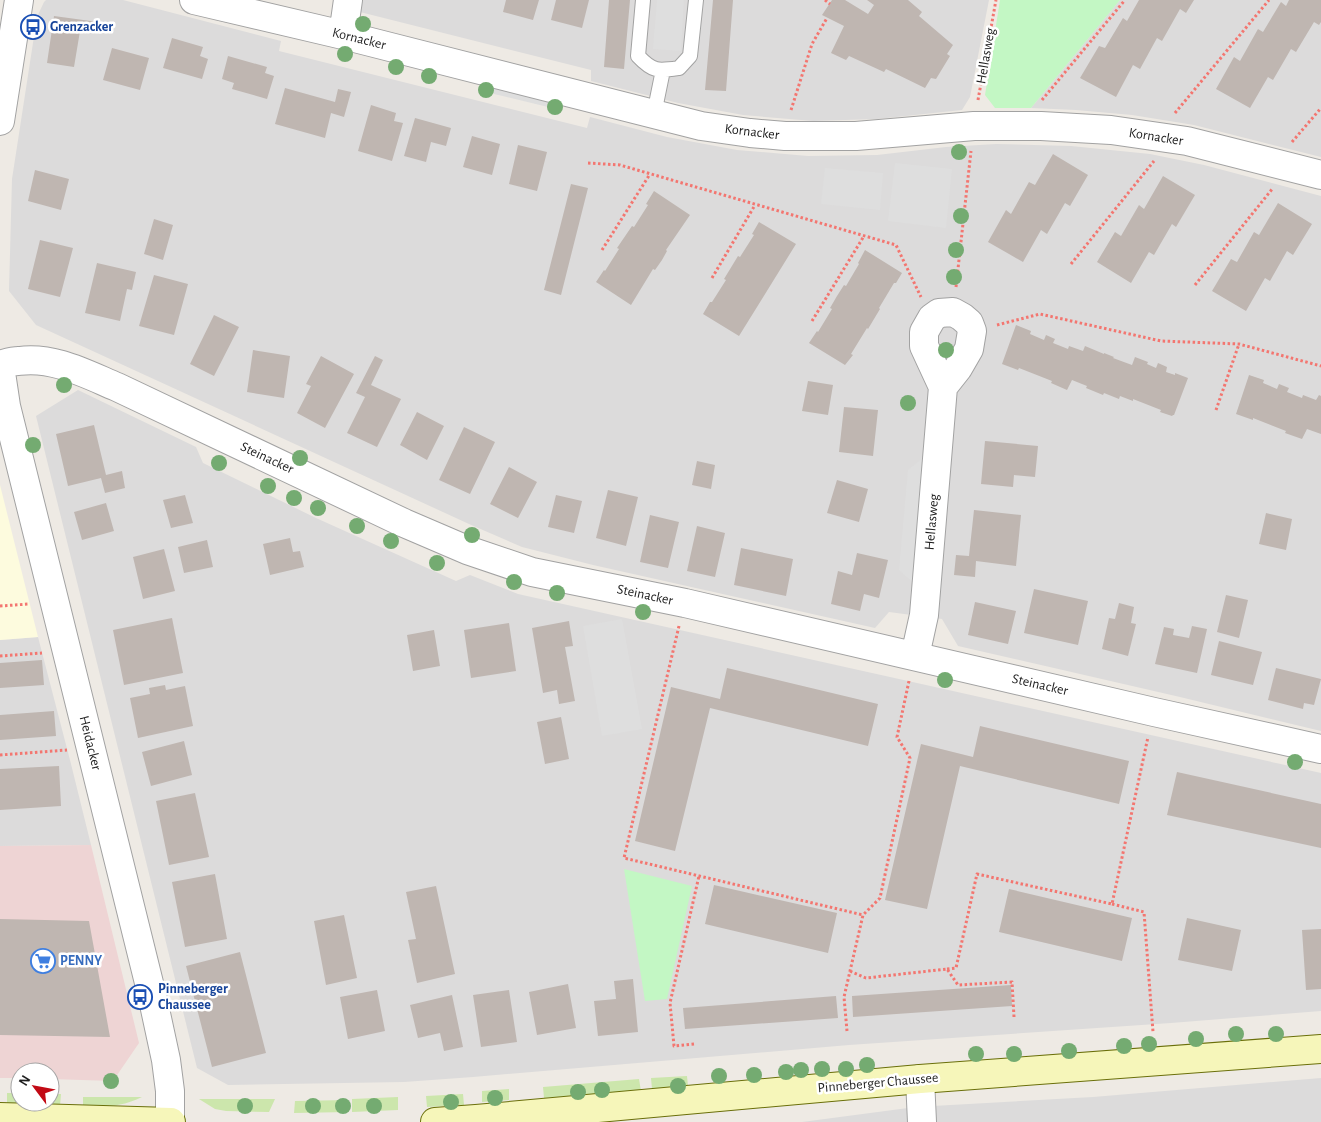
<svg xmlns="http://www.w3.org/2000/svg" width="1321" height="1122" font-family="'Alegreya Sans',sans-serif">
  <style>
    .residential { fill: #dcdbdb }
    .commercial { fill: #eed4d4 }
    .education { fill: #fdfbde }
    .grass { fill: #cce6ac }
    .park { fill: #c3f7c4 }
    .parking { fill: #dedede }
    .building { fill: #bfb6b1 }
    .lines { fill: none; stroke-linecap: round; stroke-linejoin: round }
    .service-casing { stroke: #a2a2a2; stroke-width: 16 }
    .minor-casing { stroke: #a2a2a2; stroke-width: 30 }
    .secondary-casing { stroke: #6a6f0a; stroke-width: 30 }
    .path { stroke: #f37670; stroke-width: 3; stroke-dasharray: 2.5 2.5; stroke-linecap: butt }
    .service { stroke: #fff; stroke-width: 14 }
    .minor { stroke: #fff; stroke-width: 28 }
    .secondary { stroke: #f6f6ba; stroke-width: 28 }
    .tree { fill: #74ab71 }
    .labels { text-anchor: middle; dominant-baseline: central; stroke-width: 5; stroke-linejoin: round; paint-order: stroke }
    .transit-label { font-size: 14px; font-weight: bold; fill: #164399; stroke: #fff; text-anchor: start }
    .street-label { font-size: 14px; fill: #1e1e1e; stroke: #fff }
    .shop-label { font-size: 14px; font-weight: bold; fill: #366cbe; stroke: #fff; text-anchor: start }
  </style>
  <rect width="100%" height="100%" fill="#eeeae4"/>
  <path class="residential" d="M46,0H123L281,41L279,51L587,128L590,117L667,137L737,150L808,156L877,155L946,147L996,144L1071,146L1150,154L1204,165L1321,196V731L1180,697L958,646L942,619L889,612L875,628L593,565L522,547L469,524L36,325L9,291L12,179L37,17L44,2Z
    M361,0H989L970,97L962,110L877,119L813,121L743,115L678,103L591,81V70L360,12Z
    M1120,0H1321V157L1194,125L1132,115L1076,110L1031,108Z
    M78,390L196,447L203,463L316,518L456,581L470,575L518,594L1321,773V1011L1171,1023L849,1045L473,1077L404,1082L228,1085L197,1068L36,416Z
    M38,637L71,764L91,845L0,846V640Z
    M1321,1078V1122H934L933,1106L1093,1097Z
    M908,1108L909,1122H802Z"/>
  <path class="commercial" d="M91,845L139,1043L113,1081L50,1079V1072H20V1078H0V846Z"/>
  <path class="education" d="M0,485L38,637L0,640Z"/>
  <path class="grass" d="M687,1076L688,1086L652,1089L651,1078Z
    M639,1079L641,1091L544,1098L543,1087Z
    M509,1089V1100L482,1102V1091Z
    M7,1093H20V1102H50V1094H61L60,1106H7Z
    M463,1094L464,1105L427,1107L426,1096Z
    M83,1097H142C119,1108 107,1106 83,1106Z
    M398,1097V1110L352,1112V1099Z
    M199,1099H275L269,1112L226,1111L215,1109Z
    M348,1100L349,1112L294,1113L295,1101Z"/>
  <path class="park" d="M1000,0H1120L1031,108H995L985,95Z
    M624,869L692,886L667,999L645,1001Z"/>
  <path class="parking" d="M657,0H684L681,51L653,49Z
    M491,85L552,101L548,107L494,94Z
    M895,163L952,169L946,228L888,221Z
    M825,168L883,173L880,210L821,204Z
    M927,455L916,585L899,570L908,470Z
    M622,619L642,729L602,736L583,626Z"/>
  <path class="building" d="M506,0H539L533,20L503,12Z
    M556,0H589L582,28L551,20Z
    M609,0H630L624,69L604,67Z
    M713,0H733L726,91L705,90Z
    M832,0H845L868,14L874,5L867,0H908L922,12L919,16L953,45L947,54L950,56L936,79L931,78L925,88L886,69L884,72L849,56L846,60L831,53L844,26L822,15Z
    M1139,0H1194L1186,13L1180,9L1162,41L1157,38L1140,69L1133,65L1116,97L1080,78L1099,46L1105,48L1123,18L1127,21Z
    M1289,0H1321V22L1319,25L1314,22L1296,52L1291,49L1273,80L1268,77L1250,108L1216,89L1234,57L1240,61L1258,29L1263,32L1281,2L1286,6Z
    M54,16L98,22L96,33L80,31L74,67L47,63Z
    M172,38L203,47L200,56L208,59L202,79L163,68Z
    M112,48L149,58L140,90L103,80Z
    M228,56L267,67L265,73L274,76L267,99L232,89L234,83L222,79Z
    M285,88L335,102L338,89L351,92L344,117L331,113L325,138L275,124Z
    M371,105L396,113L394,121L403,123L392,161L358,151Z
    M415,118L451,128L446,146L431,142L426,162L404,156Z
    M472,136L500,144L492,175L463,167Z
    M518,145L547,152L537,191L509,184Z
    M1053,154L1088,175L1070,206L1065,203L1047,234L1041,230L1023,262L988,242L1006,210L1011,214L1029,182L1035,185Z
    M35,170L69,179L61,210L28,201Z
    M1163,176L1195,195L1176,227L1172,224L1154,255L1149,252L1131,283L1097,262L1115,232L1121,236L1139,205L1144,209Z
    M571,184L588,188L561,295L544,290Z
    M654,191L690,215L666,250L667,251L662,260L655,270L653,269L631,305L596,282L604,270L605,271L619,249L617,248L632,226L634,227L648,205L646,204Z
    M1278,203L1312,224L1293,255L1287,251L1270,281L1265,278L1246,311L1212,291L1231,259L1237,262L1254,232L1259,235Z
    M154,219L173,225L163,260L144,254Z
    M759,222L796,244L739,336L703,314L710,302H712L726,280L724,279L738,256L740,257L754,235L752,234Z
    M40,240L73,248L60,297L28,289Z
    M865,250L902,273L896,283H894L879,308L880,309L868,329L867,328L851,354L853,355L845,365L809,343L817,331L818,332L832,309L830,308L837,296L844,285L846,286L859,264L858,263Z
    M97,263L136,272L132,290L127,289L120,321L85,313Z
    M154,275L188,284L174,335L139,326Z
    M214,315L239,327L214,376L190,364Z
    M1016,325L1031,331L1030,334L1044,340L1046,335L1055,339L1053,343L1068,349L1069,346L1083,351L1085,346L1104,354V353L1114,357L1113,358L1132,365L1135,357L1148,362L1147,364L1156,368L1158,363L1167,367L1166,372L1175,375V373L1188,378L1174,415H1173L1172,416L1160,412L1161,410L1133,399V401L1120,396L1119,399L1104,393L1103,395L1086,388L1087,386L1072,380L1067,390L1051,383L1052,381L1019,368L1018,370L1002,364Z
    M253,350L290,356L284,398L247,392Z
    M321,356L354,374L325,428L297,413L311,386L306,384Z
    M375,356L383,360L371,385L401,399L377,447L347,433L365,397L356,393Z
    M1249,375L1264,380L1263,383L1277,389L1279,384L1289,388L1287,392L1302,398L1303,395L1316,400L1319,395L1321,396V434L1307,429L1302,439L1285,433L1286,431L1253,418V420L1236,414Z
    M808,381L833,385L828,415L802,411Z
    M844,407L878,410L873,456L839,452Z
    M417,412L444,426L427,460L400,445Z
    M94,425L106,475L122,471L125,488L105,493L101,478L68,486L56,434Z
    M464,427L495,442L470,494L439,480Z
    M985,441L1038,446L1035,477L1014,475L1013,487L981,484Z
    M697,461L715,465L711,489L692,485Z
    M509,467L537,482L518,518L490,504Z
    M837,480L868,489L859,522L827,513Z
    M608,490L638,497L626,546L596,538Z
    M185,495L193,523L171,528L163,500Z
    M556,495L582,501L574,533L548,527Z
    M106,503L114,531L82,540L74,512Z
    M974,510L1021,515L1016,566L976,561L975,577L954,575L956,555L969,556Z
    M1266,513L1292,519L1286,550L1259,544Z
    M650,515L679,522L668,568L640,562Z
    M697,526L725,533L715,577L687,571Z
    M290,538L293,552L300,551L304,567L270,575L263,544Z
    M207,540L213,567L184,573L178,547Z
    M741,548L793,559L786,596L734,585Z
    M164,549L175,591L143,599L133,557Z
    M857,553L888,560L879,598L864,594L860,611L831,604L838,571L852,575Z
    M1034,589L1088,601L1078,645L1024,633Z
    M1226,595L1248,600L1239,638L1217,632Z
    M975,602L1016,611L1008,644L968,635Z
    M1119,603L1134,607L1131,623L1136,624L1128,656L1102,649L1109,618L1115,619Z
    M172,618L183,673L124,685L113,630Z
    M569,621L573,646L565,647L575,701L559,704L557,690L543,693L532,628Z
    M509,623L516,671L471,678L464,630Z
    M1192,626L1207,629L1197,673L1155,664L1164,627L1174,629L1173,635L1189,638Z
    M434,630L440,666L413,671L407,635Z
    M1219,641L1262,652L1253,685L1211,675Z
    M42,660L44,685L0,688V663Z
    M727,668L878,704L868,746L710,708L675,851L635,841L671,687L720,699Z
    M1276,668L1321,679L1314,705L1304,703L1303,709L1268,700Z
    M165,685L166,690L185,686L193,726L138,738L130,698L150,694L149,688Z
    M54,711L56,736L0,740V715Z
    M561,717L569,759L545,764L537,722Z
    M980,726L1129,761L1119,804L960,766L927,909L885,900L921,744L973,757Z
    M184,741L192,775L151,786L142,752Z
    M59,766L61,806L0,810V769Z
    M1177,772L1321,804V848L1167,815Z
    M195,793L209,857L169,865L156,801Z
    M215,874L227,939L185,947L172,882Z
    M714,885L837,913L828,953L705,924Z
    M436,886L455,974L417,983L408,940L416,939L406,892Z
    M1009,889L1132,918L1122,961L999,932Z
    M344,915L357,978L326,985L314,921Z
    M1187,918L1241,930L1232,971L1178,960Z
    M0,919L89,921L110,1037L0,1035Z
    M1321,929V989L1306,990L1302,930Z
    M240,952L266,1053L212,1067L186,966Z
    M633,979L638,1032L598,1036L594,1001L616,999L614,981Z
    M568,984L576,1028L537,1035L529,992Z
    M1011,985L1012,1006L853,1017L852,996Z
    M377,990L385,1031L348,1039L340,997Z
    M509,990L517,1042L481,1047L473,995Z
    M452,995L463,1047L444,1051L440,1033L418,1038L410,1005Z
    M836,996L838,1018L685,1029L683,1008Z"/>
  <g class="lines">
    <defs>
      <path id="service" d="M643,0L638,56C653,72 658,71 679,68L690,56L696,0
        M654,114L663,70"/>
      <path id="minor" d="M194,0L343,35L701,126L750,133L785,136H856L974,126H1041L1111,130L1187,141L1321,175
        M343,35L348,0
        M0,121L19,0
        M0,365C6,363 13,361 19,361C53,356 86,374 117,387L404,523L467,550L532,572L685,603L1154,712L1321,749
        M0,366L6,406L152,995L166,1060L170,1091V1122
        M915,656L924,615L943,387L958,368L969,349L972,331L969,323L962,317L953,312L939,313L932,318L924,332V346L943,387
        M920,1079L922,1122"/>
      <path id="secondary" d="M0,1117L171,1122
        M435,1122L476,1119L920,1079L1321,1049"/>
    </defs>
    <use href="#service" class="service-casing"/>
    <use href="#minor" class="minor-casing"/>
    <use href="#secondary" class="secondary-casing"/>
    <path class="path" d="M825,0L830,4
      M978,100L996,0
      M1042,100L1125,0
      M791,110L812,44L827,18
      M1175,113L1269,0
      M1292,142L1321,108
      M588,163L620,165L896,245L921,297
      M602,250L650,174
      M1071,264L1154,161
      M712,278L755,205
      M1195,285L1273,188
      M956,287L971,151
      M812,321L864,236
      M997,325L1040,314L1161,341L1239,344L1321,366
      M1216,410L1239,344
      M0,606L29,604
      M679,626L624,858L863,915
      M0,656L42,653
      M0,755L67,750
      M1112,904L1144,912L1153,1032
      M947,969L956,968L977,874L1112,904L1148,737
      M850,971L866,978L947,969L958,985L1012,982L1014,1017
      M847,1031L844,997L863,915L880,898L910,758L897,737L909,681
      M694,1044L674,1046L670,1003L699,876"/>
    <use href="#service" class="service"/>
    <use href="#minor" class="minor"/>
    <use href="#secondary" class="secondary"/>
  </g>
  <g class="tree">
    <circle cx="363" cy="24" r="8"/>
    <circle cx="345" cy="54" r="8"/>
    <circle cx="396" cy="67" r="8"/>
    <circle cx="429" cy="76" r="8"/>
    <circle cx="486" cy="90" r="8"/>
    <circle cx="555" cy="107" r="8"/>
    <circle cx="959" cy="152" r="8"/>
    <circle cx="961" cy="216" r="8"/>
    <circle cx="956" cy="250" r="8"/>
    <circle cx="954" cy="277" r="8"/>
    <circle cx="946" cy="350" r="8"/>
    <circle cx="64" cy="385" r="8"/>
    <circle cx="908" cy="403" r="8"/>
    <circle cx="33" cy="445" r="8"/>
    <circle cx="300" cy="458" r="8"/>
    <circle cx="219" cy="463" r="8"/>
    <circle cx="268" cy="486" r="8"/>
    <circle cx="294" cy="498" r="8"/>
    <circle cx="318" cy="508" r="8"/>
    <circle cx="357" cy="526" r="8"/>
    <circle cx="472" cy="535" r="8"/>
    <circle cx="391" cy="541" r="8"/>
    <circle cx="437" cy="563" r="8"/>
    <circle cx="514" cy="582" r="8"/>
    <circle cx="557" cy="593" r="8"/>
    <circle cx="643" cy="612" r="8"/>
    <circle cx="945" cy="680" r="8"/>
    <circle cx="1295" cy="762" r="8"/>
    <circle cx="1236" cy="1034" r="8"/>
    <circle cx="1276" cy="1034" r="8"/>
    <circle cx="1196" cy="1039" r="8"/>
    <circle cx="1149" cy="1044" r="8"/>
    <circle cx="1124" cy="1046" r="8"/>
    <circle cx="1069" cy="1051" r="8"/>
    <circle cx="976" cy="1054" r="8"/>
    <circle cx="1014" cy="1054" r="8"/>
    <circle cx="867" cy="1065" r="8"/>
    <circle cx="822" cy="1069" r="8"/>
    <circle cx="846" cy="1069" r="8"/>
    <circle cx="801" cy="1070" r="8"/>
    <circle cx="786" cy="1072" r="8"/>
    <circle cx="754" cy="1075" r="8"/>
    <circle cx="719" cy="1076" r="8"/>
    <circle cx="111" cy="1081" r="8"/>
    <circle cx="678" cy="1086" r="8"/>
    <circle cx="602" cy="1090" r="8"/>
    <circle cx="578" cy="1092" r="8"/>
    <circle cx="495" cy="1098" r="8"/>
    <circle cx="451" cy="1102" r="8"/>
    <circle cx="245" cy="1106" r="8"/>
    <circle cx="313" cy="1106" r="8"/>
    <circle cx="343" cy="1106" r="8"/>
    <circle cx="374" cy="1106" r="8"/>
  </g>
  <defs>
    <symbol id="bus-ring" viewBox="-11 -11 22 22"><circle r="9.5" fill="#fff" stroke="#1a4fb4" stroke-width="1.5"/><path d="M-5-6H5V4H4V6H2V4H-2V6H-4V4H-5ZM-3.5-4V0h7V-4ZM-3.5 1.2v1.5H-2V1.2ZM2 1.2v1.5H3.5V1.2Z" fill="#1a4fb4"/></symbol>
    <symbol id="supermarket-ring" viewBox="-11 -11 22 22"><circle r="9.5" fill="#fff" stroke="#3f7fe0" stroke-width="1.5"/><path d="M-6-5.5h2.5l.6 2H6L4.5 2H-2.5L-4.4-4H-6ZM-1.5 3.2a1.3 1.3 0 1 0 .1 0ZM3 3.2a1.3 1.3 0 1 0 .1 0Z" fill="#3f7fe0"/></symbol>
  </defs>
  <g fill-rule="evenodd">
    <use href="#bus-ring" x="19" y="13" width="28" height="28"/>
    <use href="#supermarket-ring" x="29" y="947" width="28" height="28"/>
    <use href="#bus-ring" x="126" y="983" width="28" height="28"/>
  </g>
  <g class="labels">
    <g class="transit-label">
      <text x="50" y="27">Grenzacker</text>
      <text x="158" y="989">Pinneberger<tspan x="158" dy="16">Chaussee</tspan></text>
    </g>
    <g class="street-label">
      <text transform="translate(359 39) rotate(14)">Kornacker</text>
      <text transform="translate(986 56) rotate(-80)">Hellasweg</text>
      <text transform="translate(752 132) rotate(7)">Kornacker</text>
      <text transform="translate(1156 137) rotate(9)">Kornacker</text>
      <text transform="translate(267 458) rotate(25)">Steinacker</text>
      <text transform="translate(932 522) rotate(-85)">Hellasweg</text>
      <text transform="translate(645 595) rotate(12)">Steinacker</text>
      <text transform="translate(1040 685) rotate(13)">Steinacker</text>
      <text transform="translate(90 743) rotate(76)">Heidacker</text>
      <text transform="translate(878 1083) rotate(-5)">Pinneberger Chaussee</text>
    </g>
    <g class="shop-label">
      <text x="60" y="961">PENNY</text>
    </g>
  </g>
  <g transform="translate(35 1087) rotate(302)"><circle r="24" fill="#ffffff" stroke="#a5a5a5"/>
  <path d="M0-4L9 19L0 12L-9 19Z" fill="#c20a15"/>
  <text y="-8" font-size="14" font-weight="bold" text-anchor="middle" fill="#1e1e1e">N</text>
  </g>
</svg>
